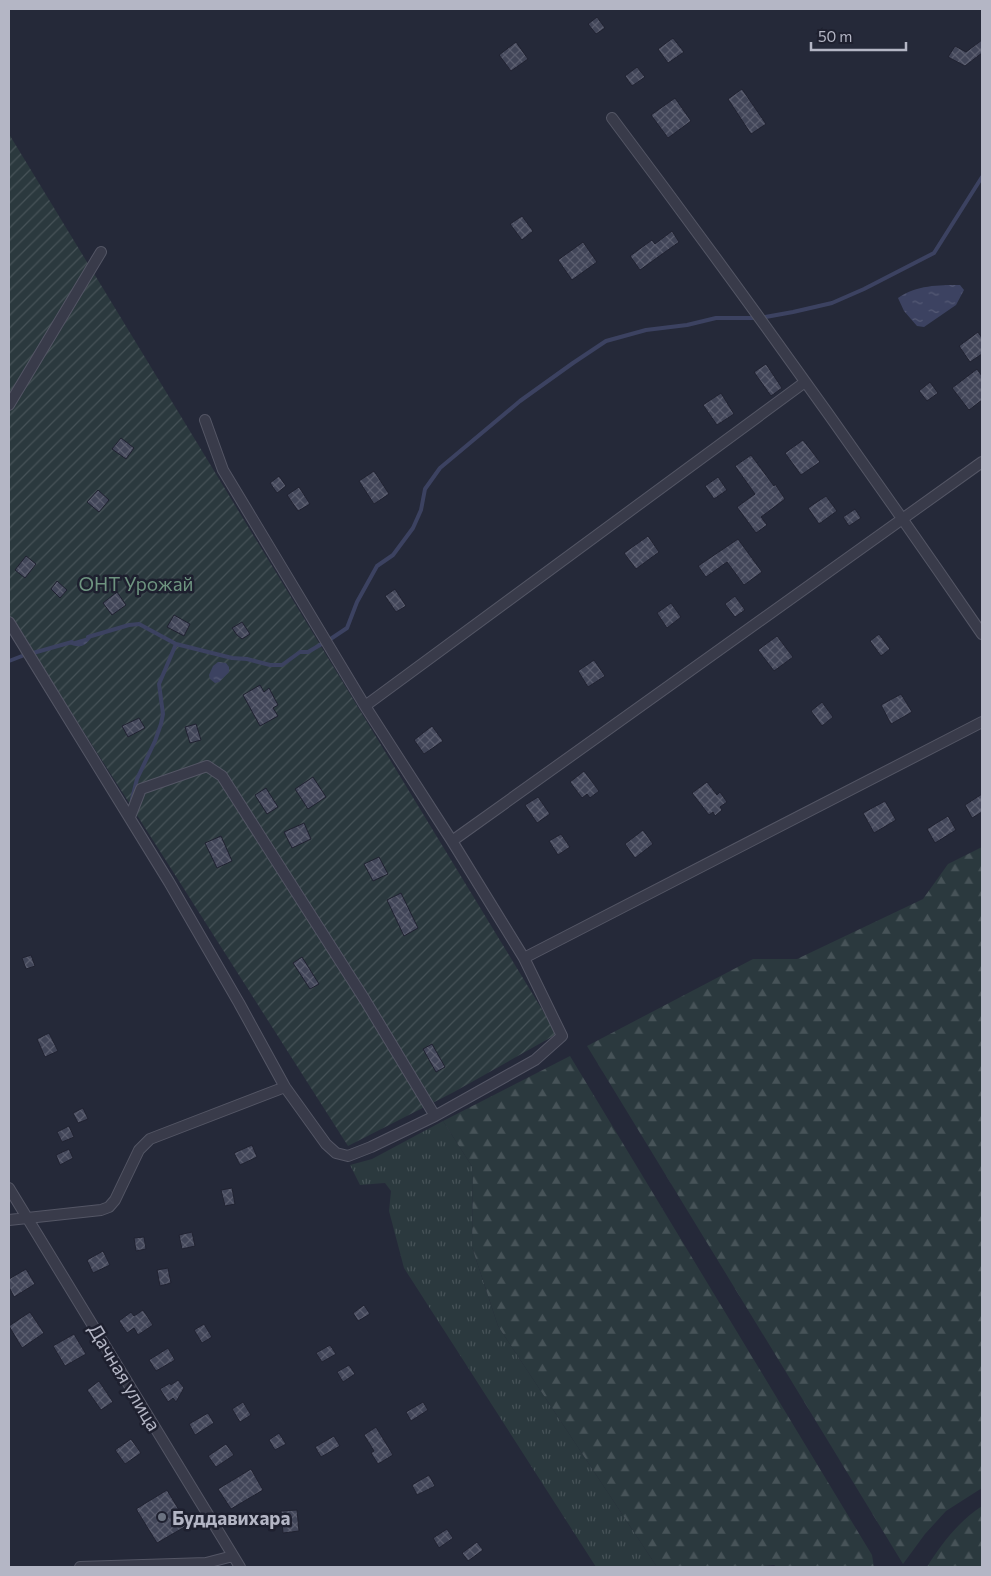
<svg xmlns="http://www.w3.org/2000/svg" width="991" height="1576" font-family="Commissioner,sans-serif">
  <style>
    .grass { fill: url(#grass-tufts) }
    .forest { fill: url(#forest-firs) }
    .garden { fill: url(#garden-furrows) }
    .water { fill: url(#water-ripples) }
    .lines { fill: none; stroke-linecap: round; stroke-linejoin: round }
    .stream { stroke: #3c4261; stroke-width: 4 }
    .building { fill: url(#building-cross-hatch); stroke: #202231 }
    .minor-casing { stroke: #545665; stroke-width: 12 }
    .minor { stroke: #393b4a; stroke-width: 10 }
    .worship-dot { fill: #6b7280; stroke: #1e202f; stroke-width: 2 }
    .labels { text-anchor: middle; dominant-baseline: central; stroke-width: 5; stroke-linejoin: round; paint-order: stroke }
    .park-label { font-size: 19px; fill: #6e9480; stroke: #1e202f }
    .street-label { font-size: 19px; fill: #b4b6c5; stroke: #1e202f }
    .poi-label { font-size: 19px; font-weight: bold; fill: #b4b6c5; stroke: #1e202f; text-anchor: start }
  </style>
  <defs>
    <pattern id="grass-tufts" width="24" height="20" patternUnits="userSpaceOnUse" patternTransform="scale(1.25)"><rect width="24" height="20" fill="#2b393e"/><path d="M3 7l-1-3M5 7V3M7 7l1-3M15 17l-1-3M17 17v-4M19 17l1-3" fill="none" stroke="#475358"/></pattern>
    <pattern id="forest-firs" width="22" height="20" patternUnits="userSpaceOnUse" patternTransform="scale(1.25)"><rect width="22" height="20" fill="#2b393e"/><path d="M5 1l3.5 6h-7zM16 11l3.5 6h-7z" fill="#475358"/></pattern>
    <pattern id="garden-furrows" width="10" height="10" patternUnits="userSpaceOnUse" patternTransform="scale(1.25)"><rect width="10" height="10" fill="#2b393e"/><path d="M-1 1l2-2M0 10L10 0M9 11l2-2" fill="none" stroke="#475358"/></pattern>
    <pattern id="water-ripples" width="26" height="14" patternUnits="userSpaceOnUse" patternTransform="scale(1.25)"><rect width="26" height="14" fill="#3c4261"/><path d="M2 4q2-2 4 0t4 0M15 11q2-2 4 0t4 0" fill="none" stroke="#565b76"/></pattern>
    <pattern id="building-cross-hatch" width="8" height="8" patternUnits="userSpaceOnUse" patternTransform="scale(1.25)"><rect width="8" height="8" fill="#424659"/><path d="M0 0l8 8M0 8l8-8" fill="none" stroke="#5b5e6f"/></pattern>
  </defs>
  <rect width="100%" height="100%" fill="#252939"/>
  <path class="grass" d="M443,1121L473,1168L472,1247L498,1326L657,1567H596L404,1268L389,1211L391,1191L385,1183L360,1185L350,1165L372,1159Z"/>
  <path class="forest" d="M982,847V1488L946,1511L925,1534L903,1564L587,1046L753,959H797L923,899L948,864Z
    M570,1056L872,1555L874,1567H777L774,1565L756,1567H657L498,1326L472,1247L473,1168L443,1121Z
    M982,1506V1567H927C941,1544 959,1521 982,1506Z"/>
  <path class="garden" d="M9,134L557,1034L454,1092L348,1146L66,704L9,620Z"/>
  <path class="water" d="M960,285L964,290L956,305L924,327L917,326L904,311L898,298C916,285 939,285 960,285Z
    M92,636C86,647 78,649 68,643Z
    M218,662L226,663L229,667V672L219,682L215,683L210,679L209,675L213,666Z"/>
  <g class="lines">
    <path class="stream" d="M88,637L129,625L139,624L176,644L232,658L247,659L270,665H282L300,652H308L325,642
      M329,640L347,628L357,602L377,566L393,555L413,528L421,510L425,489L440,468L520,401L573,363L606,341L646,330L687,325L716,318H760L793,312L832,303L864,289L934,253L982,177
      M33,653L72,642
      M9,661L22,656
      M132,799L137,779L155,741L161,724L163,714L159,684L176,644"/>
  </g>
  <path class="building" d="M597,17L605,28L596,34L588,24Z
    M673,38L684,52L668,63L658,49Z
    M982,40V53L965,66L948,57L955,46L966,52Z
    M516,42L528,59L511,71L499,55Z
    M637,67L645,77L632,86L625,76Z
    M742,89L766,124L751,134L728,99Z
    M675,98L691,121L668,138L651,115Z
    M522,216L533,231L522,240L510,224Z
    M672,231L679,242L640,270L630,256L652,240L655,244Z
    M583,242L597,262L572,280L558,260Z
    M978,332L982,338V354L970,362L959,346Z
    M766,364L782,388L771,396L754,372Z
    M977,369L982,376V400L969,410L952,388Z
    M930,382L938,393L927,401L919,391Z
    M721,393L734,414L717,425L703,405Z
    M121,438L134,448L126,459L112,449Z
    M803,440L820,462L801,475L785,453Z
    M751,455L774,486L775,484L785,499L761,517L767,525L756,533L737,507L755,494L735,466Z
    M374,471L389,494L374,504L359,481Z
    M279,476L286,486L277,493L270,483Z
    M718,477L727,490L714,499L705,486Z
    M299,487L310,504L298,511L287,495Z
    M98,490L109,500L99,512L87,502Z
    M826,496L837,511L819,524L808,508Z
    M855,509L861,518L849,526L843,517Z
    M648,536L659,552L636,569L624,553Z
    M738,539L762,572L744,585L727,562L706,577L698,566Z
    M26,556L36,564L25,578L15,570Z
    M57,581L67,590L60,598L51,589Z
    M395,589L406,606L396,612L385,596Z
    M117,592L126,605L112,615L103,603Z
    M735,596L745,610L735,617L725,604Z
    M671,603L681,617L667,628L657,613Z
    M174,615L190,624L184,636L167,627Z
    M242,622L250,634L242,639L237,635L232,628Z
    M879,634L890,649L881,656L870,641Z
    M777,636L793,657L774,671L758,650Z
    M594,660L605,676L588,687L578,671Z
    M260,685L264,692L269,688L278,705L273,708L278,716L260,726L243,695Z
    M901,694L912,712L891,724L881,705Z
    M822,702L833,717L822,726L811,711Z
    M139,718L145,728L128,737L122,726Z
    M196,724L201,740L190,743L185,727Z
    M432,726L443,741L424,754L414,740Z
    M584,771L599,791L590,798L587,794L582,798L570,782Z
    M313,777L326,797L308,809L295,789Z
    M707,782L717,795L720,792L727,802L720,807L722,810L715,816L713,812L709,815L692,793Z
    M266,788L278,807L267,814L255,795Z
    M982,794V812L972,818L965,805Z
    M538,797L550,814L537,823L525,805Z
    M885,801L896,820L874,833L863,813Z
    M948,816L956,830L935,843L927,829Z
    M304,823L311,839L292,848L284,832Z
    M643,830L653,844L635,858L625,844Z
    M561,834L570,847L558,855L549,841Z
    M221,836L232,861L217,868L205,843Z
    M379,857L388,874L373,881L364,864Z
    M401,893L418,928L404,936L387,900Z
    M31,955L35,966L26,969L22,958Z
    M302,957L319,984L310,989L293,963Z
    M49,1033L58,1051L45,1057L37,1039Z
    M432,1044L445,1067L436,1072L423,1049Z
    M83,1108L88,1119L78,1123L73,1113Z
    M69,1126L74,1137L62,1142L57,1132Z
    M252,1145L257,1157L240,1165L234,1153Z
    M69,1149L73,1158L60,1165L56,1155Z
    M232,1188L235,1204L225,1206L221,1190Z
    M192,1232L195,1246L182,1249L179,1235Z
    M144,1237L146,1249L136,1251L134,1238Z
    M103,1251L110,1265L93,1273L87,1260Z
    M168,1268L171,1283L160,1286L157,1270Z
    M26,1269L35,1284L14,1297L9,1287V1279Z
    M364,1305L370,1314L358,1321L353,1313Z
    M143,1310L153,1325L138,1335L134,1328L127,1333L119,1321L131,1312L134,1316Z
    M30,1312L44,1333L22,1348L9,1326Z
    M204,1324L212,1337L202,1343L194,1330Z
    M74,1334L86,1354L65,1366L53,1346Z
    M330,1345L336,1354L322,1362L316,1353Z
    M168,1348L175,1360L156,1371L149,1360Z
    M349,1365L355,1374L343,1382L337,1372Z
    M178,1380L184,1388L176,1402L173,1398L168,1402L160,1389L170,1383L171,1385Z
    M99,1381L113,1402L101,1410L87,1390Z
    M243,1402L251,1415L240,1422L232,1409Z
    M423,1402L428,1410L411,1421L406,1412Z
    M208,1413L214,1423L195,1435L189,1424Z
    M376,1427L393,1455L378,1464L371,1453L374,1451L364,1435Z
    M279,1433L286,1444L275,1450L269,1440Z
    M334,1436L340,1446L321,1457L315,1447Z
    M131,1439L141,1453L125,1464L115,1450Z
    M226,1444L234,1455L216,1467L208,1456Z
    M251,1469L263,1490L231,1509L218,1489Z
    M429,1475L435,1486L417,1495L412,1485Z
    M167,1490L188,1525L157,1543L136,1509Z
    M297,1510L299,1531L283,1533L281,1511Z
    M447,1529L453,1538L439,1548L433,1538Z
    M477,1542L483,1550L468,1561L462,1553Z"/>
  <g class="lines">
    <defs>
      <path id="minor" d="M612,118C739,287 862,459 982,634
        M9,405L101,252
        M9,622L169,882L239,1003L285,1087L326,1144L336,1153L348,1156L371,1147L435,1116L535,1060L562,1036L524,958L452,841L365,706L223,470L205,420
        M365,706L805,382
        M130,817L141,789L207,766L222,776L365,1000L435,1116
        M452,841L982,462
        M524,958L982,722
        M9,1188L240,1567
        M9,1220L101,1210L109,1207L115,1200L139,1150L150,1139L285,1087
        M80,1567L206,1563L233,1556"/>
    </defs>
    <use href="#minor" class="minor-casing"/>
    <use href="#minor" class="minor"/>
  </g>
  <circle class="worship-dot" cx="162" cy="1517" r="5"/>
  <g class="labels">
    <g class="park-label">
      <text x="136" y="583">ОНТ Урожай</text>
    </g>
    <g class="street-label">
      <text transform="translate(125 1377) rotate(59)">Дачная улица</text>
    </g>
    <g class="poi-label">
      <text x="172" y="1517">Буддавихара</text>
    </g>
  </g>
  <rect width="991" height="1576" fill="none" stroke="#b4b6c5" stroke-width="20"/>
  <path d="M811 42v8h95v-8" fill="none" stroke="#b4b6c5" stroke-width="2.5"/>
  <text x="818" y="42" font-size="15" fill="#b4b6c5" stroke="#1e202f" stroke-width="4" paint-order="stroke">50 m</text>
</svg>
